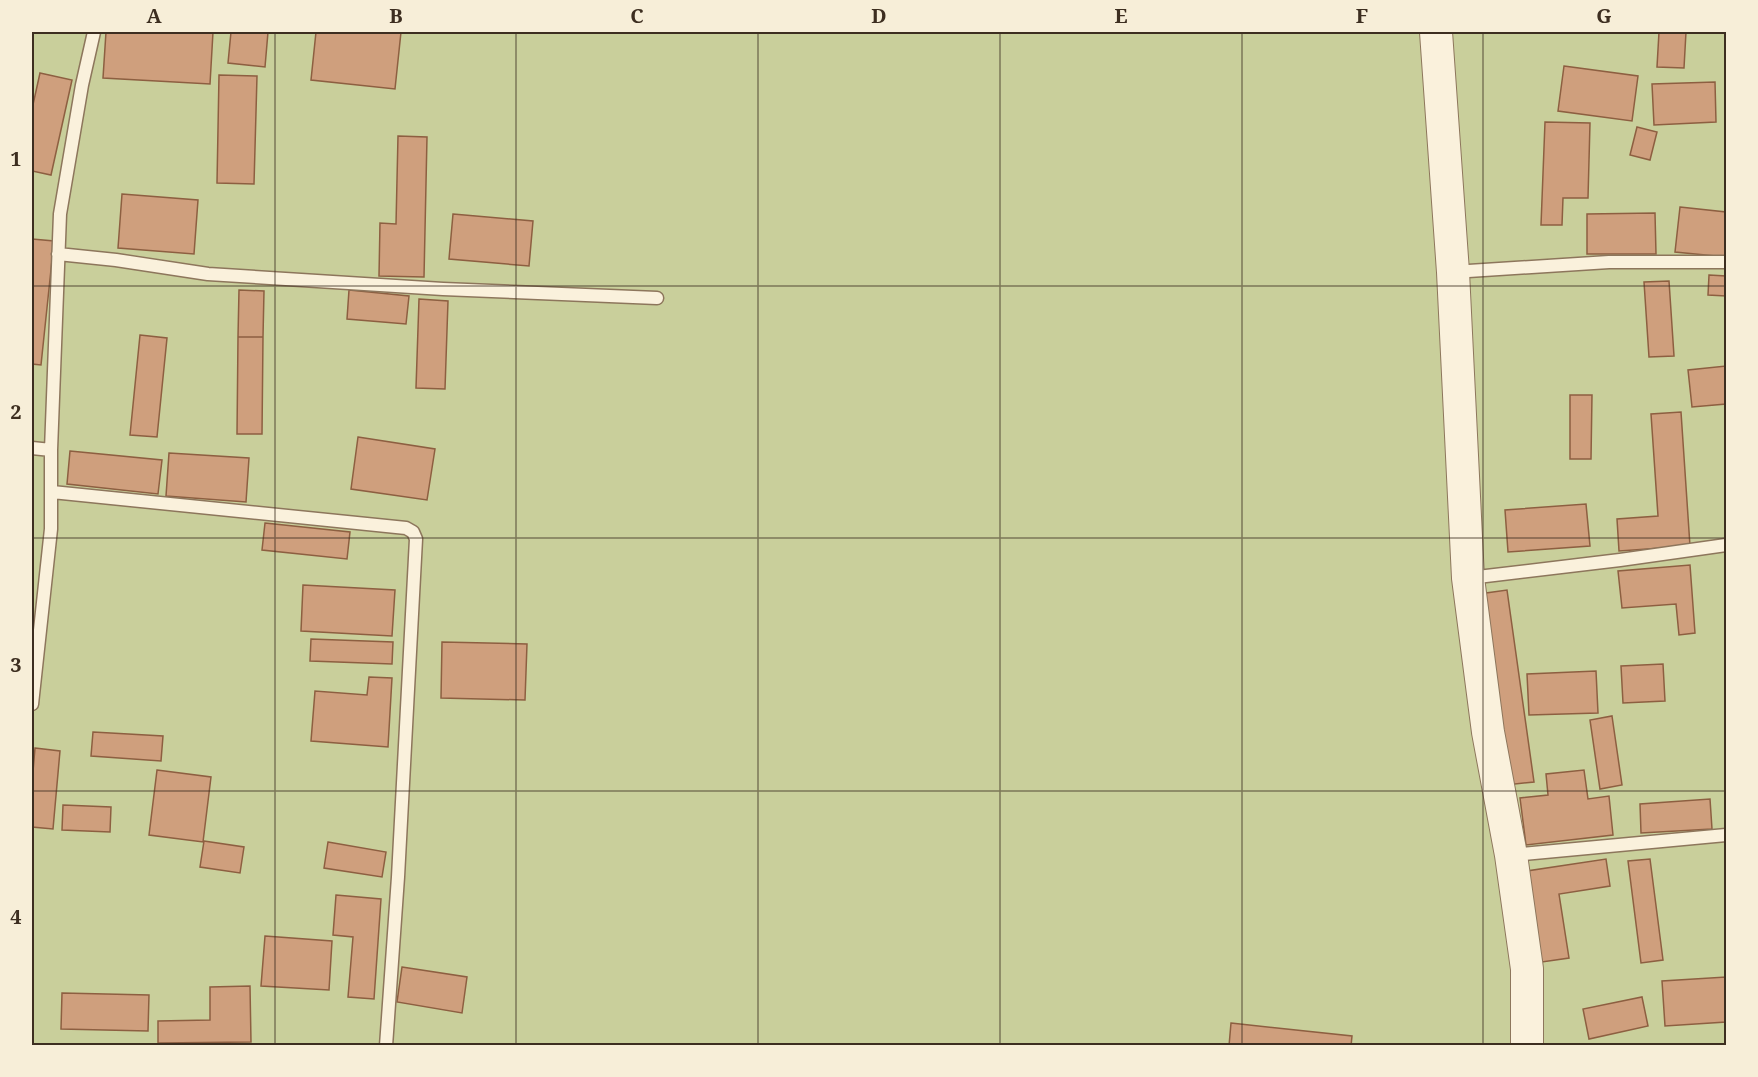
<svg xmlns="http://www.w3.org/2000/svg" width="1758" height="1077" font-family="'Noto Serif',serif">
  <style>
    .green { fill: #c9cf9b }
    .building { fill: #cf9f7d; stroke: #8d5f41; stroke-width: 1.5 }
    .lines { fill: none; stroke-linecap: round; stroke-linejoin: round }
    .service-casing { stroke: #8d765c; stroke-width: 15 }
    .tertiary-casing { stroke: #8d765c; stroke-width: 34 }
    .service { stroke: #faf1dc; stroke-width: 12 }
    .tertiary { stroke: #faf1dc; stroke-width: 32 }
    .grid { fill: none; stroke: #3d2e20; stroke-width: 1.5; stroke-opacity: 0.55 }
    .neatline { fill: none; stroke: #3d2e20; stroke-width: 2 }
    .grid-label { font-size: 20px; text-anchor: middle; font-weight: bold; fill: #3d2e20 }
  </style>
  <rect width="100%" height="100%" fill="#f0e4c8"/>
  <path class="green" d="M32,32H1726V1045H32Z"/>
  <path class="building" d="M106,32H213L210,84L103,78Z
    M231,32H268L265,67L228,63Z
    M316,32H401L395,89L311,80Z
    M1659,32H1686L1684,68L1657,67Z
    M1564,66L1638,76L1632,121L1558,111Z
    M40,73L72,80L51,175L32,171V109Z
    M219,75L257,76L254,184L217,183Z
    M1715,82L1716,122L1654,125L1652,84Z
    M1545,122L1590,123L1588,198H1563L1562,225H1541Z
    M1637,127L1657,132L1650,160L1630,155Z
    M398,136L427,137L424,277L379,276L380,223L396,224Z
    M122,194L198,200L194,254L118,248Z
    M1680,207L1726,212V257L1675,252Z
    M1655,213L1656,254H1587V214Z
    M453,214L533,221L529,266L449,259Z
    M32,239L54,241L41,365L32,364Z
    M1709,275L1726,276V296L1708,295Z
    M1669,281L1674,356L1649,357L1644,282Z
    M239,290L264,291L263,337H238Z
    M349,290L409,296L406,324L347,319Z
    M419,299L448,301L445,389L416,388Z
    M140,335L167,338L157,437L130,435Z
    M238,337H263L262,434H237Z
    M1726,366V404L1692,407L1688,370Z
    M1570,395H1592L1591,459H1570Z
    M1681,412L1690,546L1619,551L1617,519L1658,516L1651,414Z
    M358,437L435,449L427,500L351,489Z
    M70,451L162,460L158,494L67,484Z
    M169,453L249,458L246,502L166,496Z
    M1586,504L1590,546L1508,552L1505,510Z
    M265,523L350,532L347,559L262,550Z
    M1690,565L1695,633L1679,635L1676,604L1622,608L1618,571Z
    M303,585L395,590L392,636L301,631Z
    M1507,590L1534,782L1506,785L1479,594Z
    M311,639L393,642L392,664L310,661Z
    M442,642L527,644L525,700L441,698Z
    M1663,664L1665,701L1623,703L1621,666Z
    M1596,671L1598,713L1529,715L1527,674Z
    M369,677L392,678L388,747L311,741L315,691L367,695Z
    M1612,716L1622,785L1600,789L1590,720Z
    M93,732L163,736L161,761L91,756Z
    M35,748L60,751L53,829L32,827V783Z
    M157,770L211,777L203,842L149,835Z
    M1584,770L1588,799L1609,796L1613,835L1526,845L1520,798L1548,795L1546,774Z
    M1710,799L1712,829L1641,833L1640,804Z
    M63,805L111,807L110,832L62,830Z
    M204,841L244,847L240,873L200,867Z
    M328,842L386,852L382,877L324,868Z
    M1606,859L1610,886L1559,894L1569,958L1542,962L1527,871Z
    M1650,859L1663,960L1641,963L1628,861Z
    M336,895L381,899L374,999L348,997L353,937L333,935Z
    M265,936L332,941L329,990L261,986Z
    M402,967L467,977L462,1013L397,1002Z
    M1726,977V1022L1665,1026L1662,981Z
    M250,986L251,1042L158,1043V1021L210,1020V987Z
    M62,993L149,995L148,1031L61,1029Z
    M1642,997L1648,1026L1589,1039L1583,1009Z
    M1231,1023L1352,1036L1351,1046H1229Z"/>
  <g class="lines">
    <defs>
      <path id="service" d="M58,254L116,260L208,274L443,289L657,298
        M1453,272L1609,262H1726
        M32,448L51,450
        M52,492L406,528L413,532L416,539L398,877L386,1046
        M1469,578L1620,560L1726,545
        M32,704L51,529V450L60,214L82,85L94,32
        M1512,855L1726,835"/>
      <path id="tertiary" d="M1436,32L1453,272L1468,578L1488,732L1511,855L1527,969V1046"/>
    </defs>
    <use href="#service" class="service-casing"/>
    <use href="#tertiary" class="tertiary-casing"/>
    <use href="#service" class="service"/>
    <use href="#tertiary" class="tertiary"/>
  </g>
  <path class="grid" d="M275,32V1046M516,32V1046M758,32V1046M1000,32V1046M1242,32V1046M1483,32V1046M32,286H1726M32,538H1726M32,791H1726"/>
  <rect width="1758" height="1077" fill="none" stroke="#f7eed8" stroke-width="66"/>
  <rect x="33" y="33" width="1692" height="1011" class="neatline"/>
  <g class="grid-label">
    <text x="154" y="23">A</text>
    <text x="396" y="23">B</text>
    <text x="637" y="23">C</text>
    <text x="879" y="23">D</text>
    <text x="1121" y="23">E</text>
    <text x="1362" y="23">F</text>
    <text x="1604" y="23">G</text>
    <text x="16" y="166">1</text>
    <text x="16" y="419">2</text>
    <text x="16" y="672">3</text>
    <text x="16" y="924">4</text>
  </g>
</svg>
